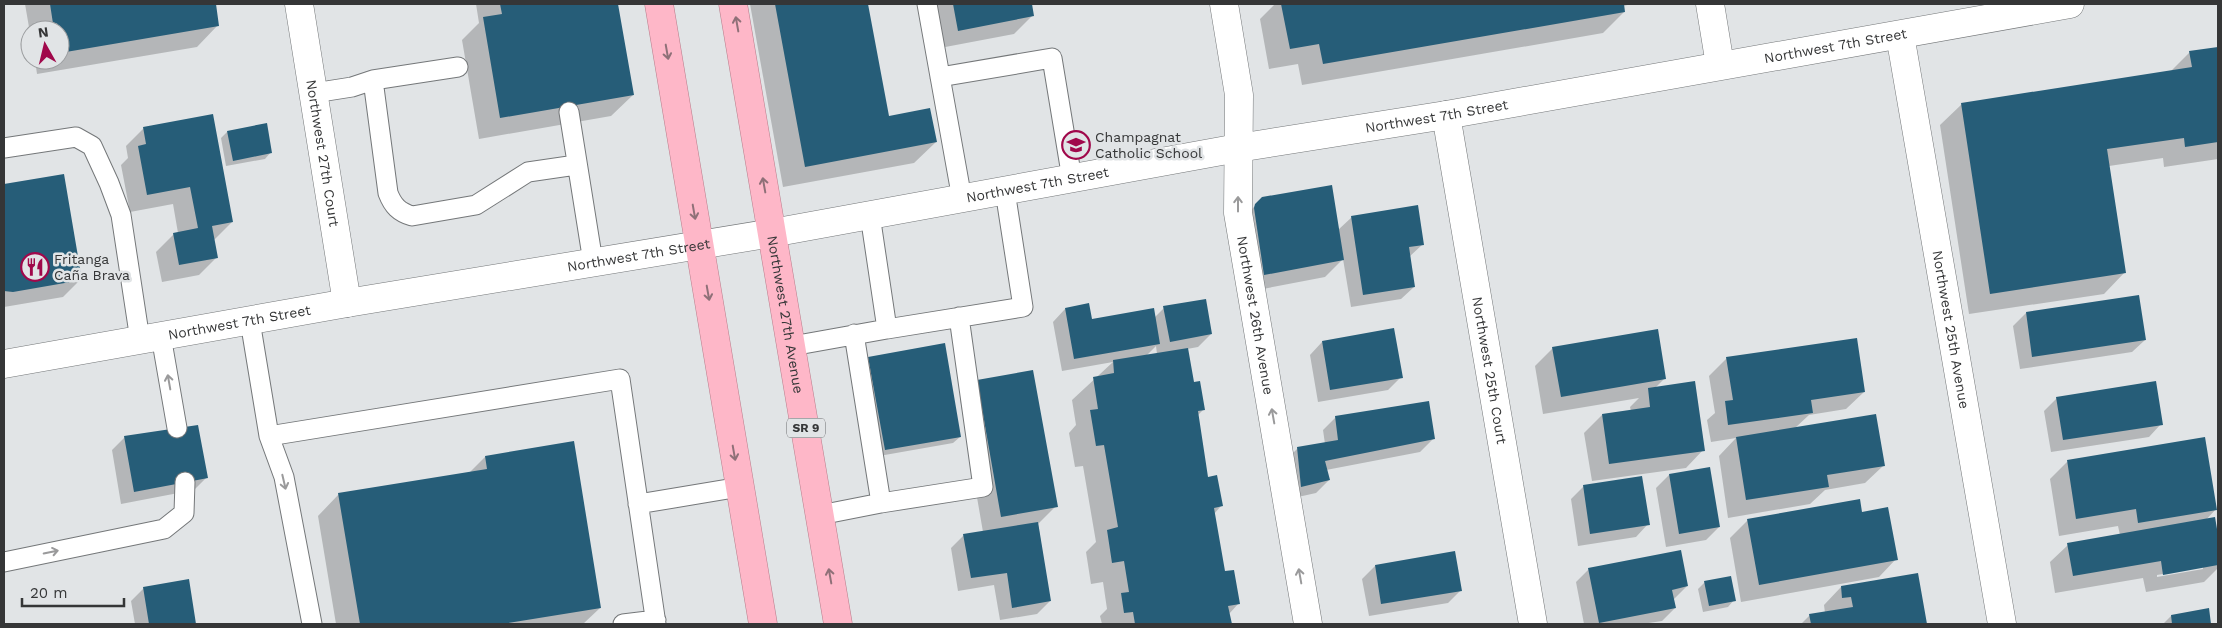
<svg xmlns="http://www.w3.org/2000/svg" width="2222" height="628" font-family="'Work Sans',sans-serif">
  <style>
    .shadow { fill: #0003; fill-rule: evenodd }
    .building { fill: #265d78 }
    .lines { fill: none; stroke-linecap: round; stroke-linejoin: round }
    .service-casing { stroke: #747779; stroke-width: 21 }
    .minor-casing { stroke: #747779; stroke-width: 29 }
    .secondary-casing { stroke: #747779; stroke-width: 29 }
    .trunk-casing { stroke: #b87e8c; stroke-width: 29 }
    .service { stroke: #fff; stroke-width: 19 }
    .minor { stroke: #fff; stroke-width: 28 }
    .secondary { stroke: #fff; stroke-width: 28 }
    .trunk { stroke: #feb7c8; stroke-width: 28 }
    .oneway { stroke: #8f7078 }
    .oneway2 { stroke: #9a9a9b }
    .labels { text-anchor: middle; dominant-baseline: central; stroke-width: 5; stroke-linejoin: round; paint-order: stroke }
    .shield { fill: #e1e4e6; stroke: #696a6c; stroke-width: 1 }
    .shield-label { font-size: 12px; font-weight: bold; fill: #353637 }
    .street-label { font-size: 14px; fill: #353637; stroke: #e1e4e6 }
    .poi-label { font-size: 14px; fill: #353637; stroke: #e1e4e6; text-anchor: start }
  </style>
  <rect width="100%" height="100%" fill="#e1e4e6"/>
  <path class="shadow" d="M25,4H214L218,25L197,47L37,74L35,60H60V30H30V33Z
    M476,4H617L633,95L611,116L479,139L462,40L479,23Z
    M750,4H867L888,117L936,142L914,163L783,187Z
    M932,4H1030L1032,16L1014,34L940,48Z
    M1275,4H1632L1623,6L1624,12L1603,33L1302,85L1298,64L1269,69L1260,19Z
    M2218,48V159L2164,167L2163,158L2109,166L2125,272L2104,294L1969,314L1940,125L1962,104L2170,72L2190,52Z
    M144,128L232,222L214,240L217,257L199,275L162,282L156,252L174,234L178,233L173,204L130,212L121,165L128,158L126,146Z
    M227,132L271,152L265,159L226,166L221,138Z
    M63,175L81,279L63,297L4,307V185Z
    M1256,205L1338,230L1352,217L1423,244L1409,257L1414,287L1401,299L1351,307L1343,259L1325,277L1247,292L1238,223Z
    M1164,308L1211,334L1198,347L1187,349L1193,384L1203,410L1197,416L1207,478L1221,506L1214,514L1224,572L1238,604L1229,614L1230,624H1102L1100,616L1107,609L1103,582L1091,584L1086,552L1096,542L1083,466L1075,467L1069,433L1076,425L1072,400L1113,362L1062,371L1053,322L1065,309L1091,320L1154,318ZM1156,346L1157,354L1146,356Z
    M2026,313L2145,340L2132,352L2020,369L2013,326Z
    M1322,342L1401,377L1388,390L1318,402L1310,355Z
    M1553,348L1664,379L1655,388L1703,450L1686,468L1592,481L1584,433L1602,415L1631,411L1630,407L1639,398L1543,414L1535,366Z
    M869,358L960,437L953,443L879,456L862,365Z
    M1727,358L1864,392L1846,409L1809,415L1795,428L1883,466L1865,483L1825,490L1810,504L1728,518L1719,456L1736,438L1711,442L1707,420L1715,413L1709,376Z
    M978,381L1056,506L1038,524L1050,601L1037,614L1000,620L994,585L958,591L951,548L964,535L983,532L960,399Z
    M2057,398L2161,424L2149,437L2051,452L2044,411Z
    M1336,417L1433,439L1420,452L1326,470L1329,480L1316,493L1289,499L1285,461L1298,448L1325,444L1323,430Z
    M125,437L207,477L194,490L121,504L112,450Z
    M573,443L600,608L583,624H336L318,516L339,494L469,473L485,457Z
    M2067,462L2216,509L2205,521L2214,519L2218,543V568L2204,582L2146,592L2143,578L2055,593L2050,562L2068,545L2120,535L2118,526L2059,536L2050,479ZM2203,567V569L2157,577V575Z
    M1709,469L1719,527L1706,540L1666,547L1656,488L1669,475Z
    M1584,486L1648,524L1636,537L1578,546L1571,499Z
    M1748,520L1896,559L1879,577L1741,602L1730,538Z
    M1375,566L1461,590L1448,603L1369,616L1362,579Z
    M1589,569L1687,586L1673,600L1675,608L1662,621L1642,624H1584L1576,582Z
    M1917,574L1926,624H1801L1810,615L1825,613L1824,605L1841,587Z
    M188,580L195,624H135L131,601L144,588Z
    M1705,582L1734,600L1728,607L1703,612L1698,589Z
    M2208,610L2210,624H2163L2171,616Z"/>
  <path class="building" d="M50,4H216L219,26L60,53V30H54Z
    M500,4H618L634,95L500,118L483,17L502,14Z
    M775,4H868L889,116L930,108L937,142L805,167Z
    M953,4H1032L1034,16L958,31Z
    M1281,4H1624L1625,12L1323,64L1319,44L1290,49Z
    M2218,47V142L2185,147L2184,138L2107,149L2126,273L1990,294L1961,103L2192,67L2189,51Z
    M213,114L233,222L212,226L218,258L179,265L173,233L198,228L190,187L147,195L138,146L146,144L143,127Z
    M267,123L272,153L233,161L227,131Z
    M64,174L82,280L13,292L4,291V184Z
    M1332,185L1344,260L1264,275L1254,208L1255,204L1262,197Z
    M1418,205L1424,245L1409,247L1415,287L1363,295L1351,216Z
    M2139,295L2146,340L2032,357L2026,312Z
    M1206,299L1212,334L1170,342L1163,306Z
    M1089,303L1092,319L1154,308L1160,344L1074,359L1065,308Z
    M1394,328L1403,378L1330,390L1322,341Z
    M1658,329L1666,379L1561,397L1552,347Z
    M1857,338L1865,392L1811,400L1813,413L1728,425L1725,401L1733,400L1726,357Z
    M945,343L961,437L885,450L868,357Z
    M1188,348L1194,382L1200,381L1205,410L1198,411L1208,477L1217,475L1223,506L1214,508L1225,571L1234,570L1240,604L1228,606L1232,624H1135L1133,612L1124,613L1121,593L1129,592L1124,561L1112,563L1107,530L1118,527L1104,445L1096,446L1090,410L1098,409L1093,377L1114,373L1113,360Z
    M1033,370L1058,507L1001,517L977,380Z
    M1695,381L1705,451L1609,464L1602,414L1650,407L1648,388Z
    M2156,381L2163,425L2063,440L2056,397Z
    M1429,401L1435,439L1325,461L1330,480L1301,487L1297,447L1338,440L1335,416Z
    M1876,414L1885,466L1827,475L1829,487L1746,500L1736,437Z
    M198,425L208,478L134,492L124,436Z
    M2205,437L2217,510L2138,523L2136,509L2076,519L2067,460Z
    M574,441L601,608L502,624H360L338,493L487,469L485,456Z
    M1710,467L1720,527L1679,534L1669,474Z
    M1642,476L1650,525L1590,534L1583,485Z
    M1860,499L1862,512L1888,507L1898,560L1759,585L1747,519Z
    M2215,517L2218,535V565L2163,575L2161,561L2073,576L2067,543Z
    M1038,522L1051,601L1012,608L1007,573L971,578L963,534Z
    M1681,550L1688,586L1672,590L1676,608L1599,623L1588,568Z
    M1455,551L1462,591L1381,604L1375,565Z
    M1918,573L1927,624H1811L1809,614L1853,607L1851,597L1842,598L1841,586Z
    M1731,576L1736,601L1709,606L1704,581Z
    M189,579L196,624H149L143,587Z
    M2209,608L2211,624H2172L2171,615Z"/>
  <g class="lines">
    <defs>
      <path id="service" d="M927,4L962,199
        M940,77L1052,58L1072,179
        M373,80L388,193C393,206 399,212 412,216L476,205L528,172L576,165
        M314,93L352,87L373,80L458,67
        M569,112L593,262
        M4,148L76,137L92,146L109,183L121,215L140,340
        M250,321L269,436L620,379L656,624
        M887,329L1023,307L1005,191
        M854,334L881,503
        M161,336L177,428
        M792,346L887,329L870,215
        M269,436L284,477L312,624
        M638,504L740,487
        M820,515L881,503L983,487L959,317
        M4,562L164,529L184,513L185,482
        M623,624L656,620"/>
      <g id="minor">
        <path id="s1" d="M299,4L347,303"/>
        <path id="s2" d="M1224,4L1239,95L1238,213L1308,624"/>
        <path d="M1710,4L1720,65"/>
        <path id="s3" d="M1900,35L2002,624"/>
        <path id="s4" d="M1446,115L1533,624"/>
      </g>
      <g id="secondary">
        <path id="s5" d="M4,364L347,303L772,233L1238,148L1446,115L2070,4"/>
      </g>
      <g id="trunk">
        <path d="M659,4L763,624"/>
        <path id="s6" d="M733,4L838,624"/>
      </g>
    </defs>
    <use href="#service" class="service-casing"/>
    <use href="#minor" class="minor-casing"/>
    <use href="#secondary" class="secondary-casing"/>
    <use href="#trunk" class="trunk-casing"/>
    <use href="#service" class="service"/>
    <use href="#minor" class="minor"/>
    <use href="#secondary" class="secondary"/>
    <use href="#trunk" class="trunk"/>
  </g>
  <defs><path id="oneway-shaft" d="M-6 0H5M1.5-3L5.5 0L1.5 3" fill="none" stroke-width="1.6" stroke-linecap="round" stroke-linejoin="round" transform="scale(1.25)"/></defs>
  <g class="oneway">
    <use href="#oneway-shaft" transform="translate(737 24) rotate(-100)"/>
    <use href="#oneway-shaft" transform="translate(667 52) rotate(80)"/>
    <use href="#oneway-shaft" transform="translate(764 185) rotate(-100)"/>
    <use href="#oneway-shaft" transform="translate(694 212) rotate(80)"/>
    <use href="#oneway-shaft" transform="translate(708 293) rotate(80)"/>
    <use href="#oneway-shaft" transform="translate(734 453) rotate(80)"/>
    <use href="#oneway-shaft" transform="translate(830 576) rotate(-100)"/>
  </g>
  <g class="oneway2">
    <use href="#oneway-shaft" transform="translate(1238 204) rotate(-90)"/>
    <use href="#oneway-shaft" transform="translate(169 382) rotate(-100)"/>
    <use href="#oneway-shaft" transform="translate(1273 416) rotate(-100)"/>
    <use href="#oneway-shaft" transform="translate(284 482) rotate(77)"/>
    <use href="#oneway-shaft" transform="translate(51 552) rotate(-12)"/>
    <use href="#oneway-shaft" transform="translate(1300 576) rotate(-100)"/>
  </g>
  <defs>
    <symbol id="school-ring" viewBox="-11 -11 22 22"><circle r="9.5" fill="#e1e4e6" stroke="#a0084b" stroke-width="1.5"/><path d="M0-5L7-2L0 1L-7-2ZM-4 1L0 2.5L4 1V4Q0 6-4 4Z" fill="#a0084b"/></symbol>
    <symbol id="restaurant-ring" viewBox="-11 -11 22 22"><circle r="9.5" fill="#e1e4e6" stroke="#a0084b" stroke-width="1.5"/><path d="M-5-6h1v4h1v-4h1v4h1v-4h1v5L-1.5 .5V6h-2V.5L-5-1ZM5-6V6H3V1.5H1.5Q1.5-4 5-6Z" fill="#a0084b"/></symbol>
  </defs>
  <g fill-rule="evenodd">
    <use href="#school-ring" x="1060" y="129" width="32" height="32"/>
    <use href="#restaurant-ring" x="19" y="251" width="32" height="32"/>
  </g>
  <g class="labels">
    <rect class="shield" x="787" y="418.5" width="38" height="19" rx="4"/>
    <g class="shield-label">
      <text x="806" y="428">SR 9</text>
    </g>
    <g class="street-label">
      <text stroke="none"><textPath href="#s5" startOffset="1859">Northwest 7th Street</textPath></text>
      <text stroke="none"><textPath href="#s5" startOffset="1454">Northwest 7th Street</textPath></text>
      <text stroke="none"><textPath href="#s1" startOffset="151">Northwest 27th Court</textPath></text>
      <text stroke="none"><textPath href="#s5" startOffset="1049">Northwest 7th Street</textPath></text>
      <text stroke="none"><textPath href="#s5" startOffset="644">Northwest 7th Street</textPath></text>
      <text stroke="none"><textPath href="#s6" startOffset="315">Northwest 27th Avenue</textPath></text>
      <text stroke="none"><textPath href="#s2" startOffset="314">Northwest 26th Avenue</textPath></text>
      <text stroke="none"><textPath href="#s5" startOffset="239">Northwest 7th Street</textPath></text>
      <text stroke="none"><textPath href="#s3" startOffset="299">Northwest 25th Avenue</textPath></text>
      <text stroke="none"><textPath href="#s4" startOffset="259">Northwest 25th Court</textPath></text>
    </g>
    <g class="poi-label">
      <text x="1095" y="137">Champagnat<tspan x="1095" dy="16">Catholic School</tspan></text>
      <text x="54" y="259">Fritanga<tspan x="54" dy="16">Caña Brava</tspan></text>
    </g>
  </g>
  <rect width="2222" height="628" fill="none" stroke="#353637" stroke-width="10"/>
  <g transform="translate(45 45) rotate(352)"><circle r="24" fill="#e1e4e6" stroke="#9c9ea0"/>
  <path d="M0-4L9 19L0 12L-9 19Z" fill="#a0084b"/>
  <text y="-8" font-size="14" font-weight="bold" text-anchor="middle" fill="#353637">N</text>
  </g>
  <path d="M22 598v8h102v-8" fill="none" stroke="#353637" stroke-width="2.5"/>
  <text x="30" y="598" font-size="15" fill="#353637" stroke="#e1e4e6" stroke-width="4" paint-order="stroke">20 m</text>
</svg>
